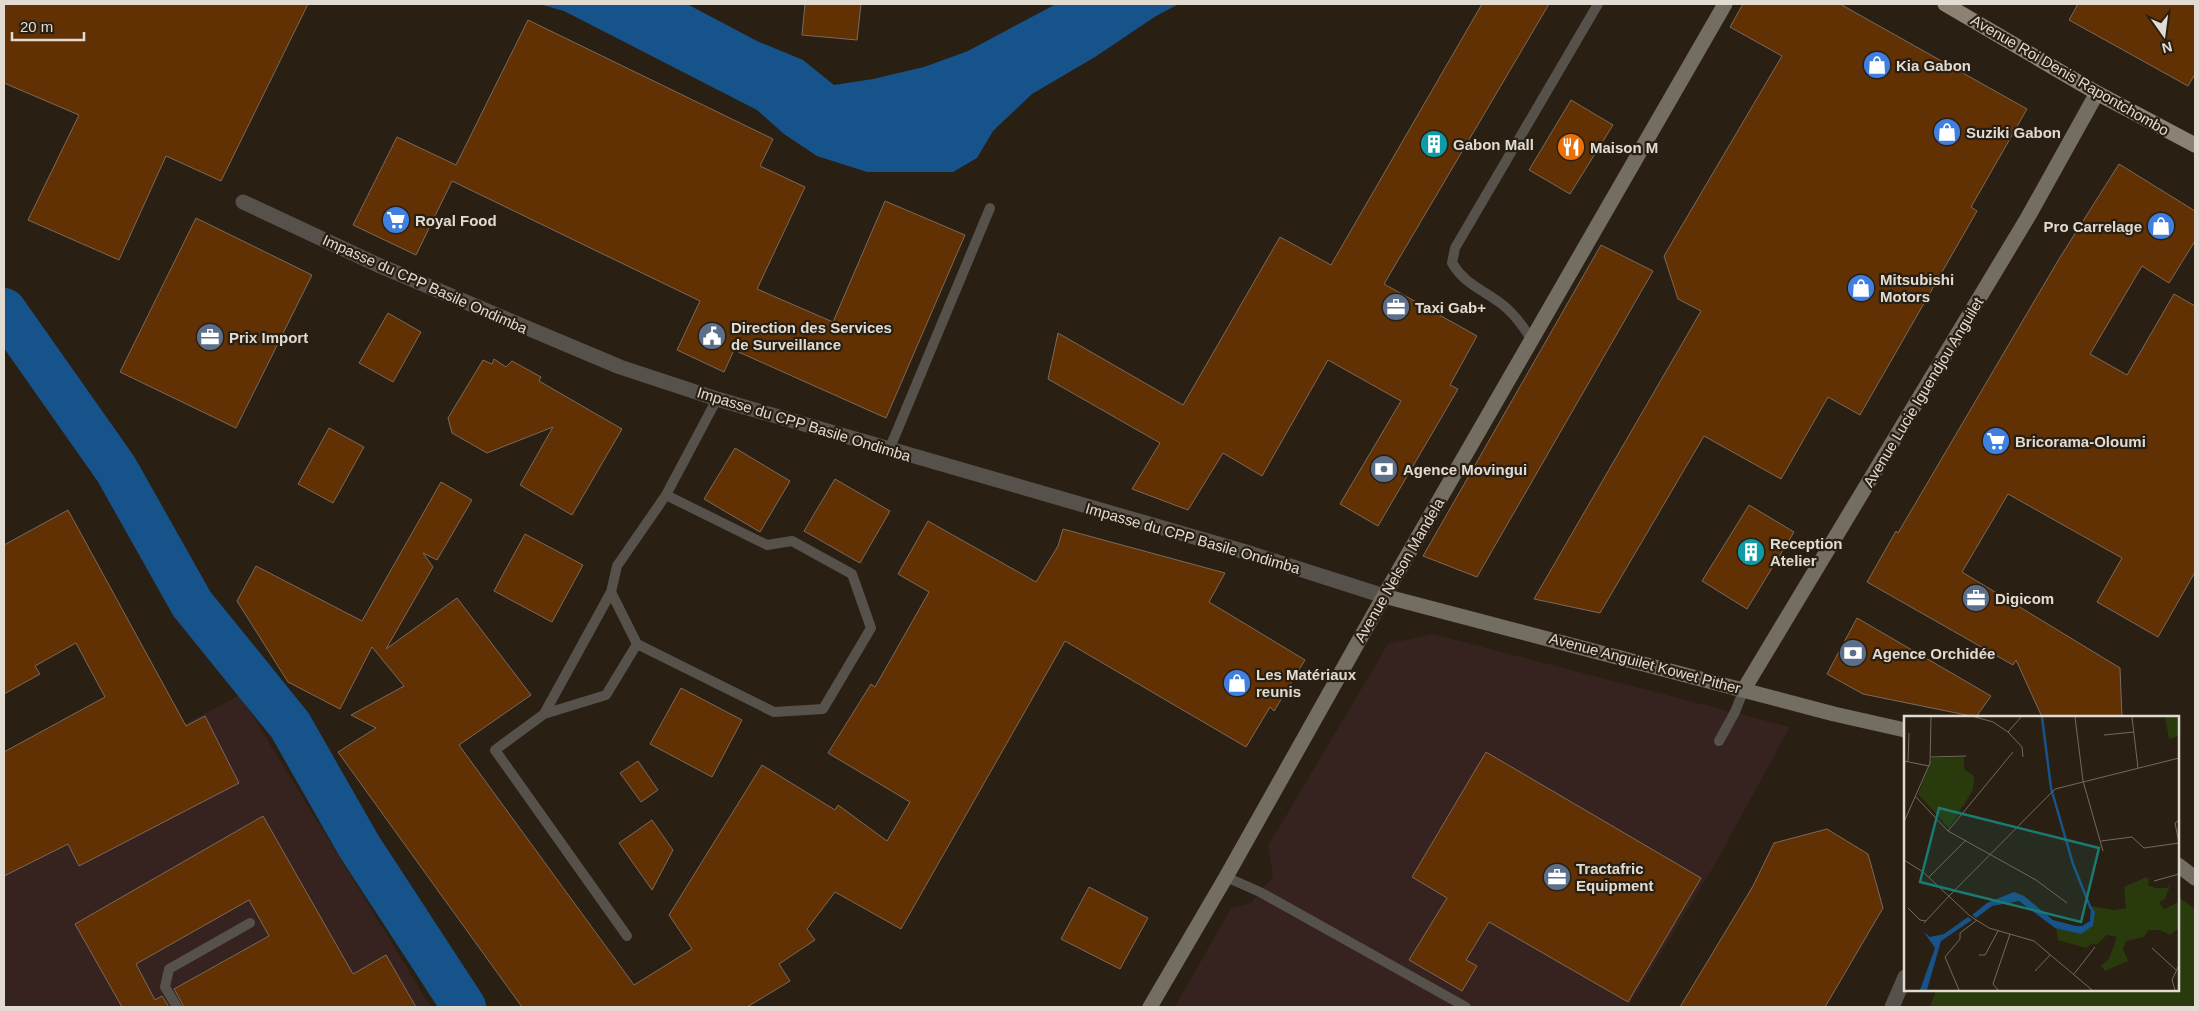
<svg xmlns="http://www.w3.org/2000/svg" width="2199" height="1011" font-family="Arial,sans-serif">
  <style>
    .industrial { fill: #36231f }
    .green { fill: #293b0c }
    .water { fill: #17538b }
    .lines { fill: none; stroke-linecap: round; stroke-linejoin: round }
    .river { stroke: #17538b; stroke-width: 44 }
    .building { fill: #623103; stroke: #7a695d }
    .lane { stroke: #56514b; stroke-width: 10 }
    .street { stroke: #56514b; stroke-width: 15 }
    .secondary { stroke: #746d62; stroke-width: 15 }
    .primary { stroke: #8b8273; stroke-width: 15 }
    .labels { text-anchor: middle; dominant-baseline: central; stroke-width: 4.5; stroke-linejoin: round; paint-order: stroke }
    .poi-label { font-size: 15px; font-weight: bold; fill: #e2dbd2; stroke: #291f12; text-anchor: start }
    .street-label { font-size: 15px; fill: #e2dbd2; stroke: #291f12 }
    .inset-river { fill: none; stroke: #17538b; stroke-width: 2.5 }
    .inset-road { fill: none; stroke: #736a5f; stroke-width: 1 }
    .view { fill: #1a7b73; fill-opacity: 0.15; stroke: #1a7b73; stroke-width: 2.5 }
    .inset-edge { fill: none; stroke: #e2dbd2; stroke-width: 2.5 }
  </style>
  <rect width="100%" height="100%" fill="#291f12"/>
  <path class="industrial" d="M1433,634L1790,727L1714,866L1628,1007H1175L1231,908L1251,903L1273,876L1268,846L1388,644Z
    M240,695L431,1007H4V817Z"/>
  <path class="green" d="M2178,897L2195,909V1007H1930L1936,990H2178Z"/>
  <path class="water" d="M539,4H687L757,41L803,60L834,85L873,79L924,67L968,51L1056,4H1179L1156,16L1095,57L1032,94L993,131L977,158L953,172H867L817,156L784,134L757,110L564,11Z"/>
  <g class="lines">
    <path class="river" d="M4,310L116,469L192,604L290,725L359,846L464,1007"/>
  </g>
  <path class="building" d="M4,4H308L221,181L166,156L119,260L28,220L79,115L4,83Z
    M805,4H861L857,40L802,35Z
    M1482,4H1549L1384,284L1477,336L1450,385L1458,389L1378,526L1340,504L1401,401L1328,360L1262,476L1223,453L1188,510L1132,489L1160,443L1048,379L1058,333L1183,405L1280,237L1331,265Z
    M1743,4H1840L2027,109L1971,207L1977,211L1860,415L1828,397L1781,479L1704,436L1600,613L1534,599L1701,311L1678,299L1664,256L1782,56L1730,27Z
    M2078,4H2195V74L2188,86L2069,20Z
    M528,20L773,139L760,166L805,187L757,289L833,322L885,201L965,235L886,418L734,350L724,372L677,350L700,301L452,181L416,255L353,225L397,137L456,165Z
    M1571,100L1613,125L1570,194L1529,170Z
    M2119,164L2195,211V241L2169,283L2142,266L2090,354L2127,375L2174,294L2195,306V572L2158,637L2097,602L2122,558L2008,494L1962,572L2120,668L2122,717H2042L2016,660L2013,665L1867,582L1896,531L1898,533L2059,259Z
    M196,218L312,275L236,428L120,372Z
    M1601,245L1653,271L1477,577L1423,556Z
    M388,313L421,332L393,382L359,363Z
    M494,359L506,367L512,361L541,377L539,381L622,429L572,515L520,485L553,427L487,453L452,433L448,418L483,360L492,364Z
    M329,428L364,447L333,503L298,484Z
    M735,448L790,481L760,532L704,499Z
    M835,479L890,511L860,563L804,531Z
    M441,482L472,500L437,560L423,553L433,567L386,649L457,598L531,695L459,745L634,985L692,949L669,915L762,765L835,810L838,805L887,841L910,802L828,753L871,684L875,687L929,592L898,574L928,521L1036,582L1058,546L1063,529L1225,573L1209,602L1305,660L1274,711L1270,707L1246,747L1065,641L901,929L835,892L807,929L815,940L779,964L790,981L747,1007H522L338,752L376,728L351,715L404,686L372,647L340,709L288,682L237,601L256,566L362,621Z
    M1749,505L1794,532L1747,609L1702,581Z
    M68,510L186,726L205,716L239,783L79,866L68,844L4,876V752L105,697L76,643L35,666L40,674L4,694V545Z
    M525,534L583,565L552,622L494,591Z
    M1857,618L1991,696L1976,717L1863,694L1827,674Z
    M681,688L742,720L712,777L650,744Z
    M1486,752L1701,878L1628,1002L1489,922L1466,960L1477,966L1462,991L1409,960L1447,898L1412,877Z
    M638,761L658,790L641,802L620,773Z
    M263,816L353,974L386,955L416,1007H184L174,989L269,936L249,900L136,964L155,1000L162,996L169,1007H122L75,924Z
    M652,820L673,850L652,890L619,843Z
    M1827,829L1868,854L1883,908L1825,1007H1680L1753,886L1774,843Z
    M1089,887L1148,918L1120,969L1061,939Z"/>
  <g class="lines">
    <path class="lane" d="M1532,340C1522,325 1513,312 1499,302C1480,288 1465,284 1452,263L1455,248L1598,4
      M889,450L990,208
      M637,644L774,712L823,709L871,628L852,574L792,541L767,545L666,495
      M544,714L611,592
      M1719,741L1735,712L1744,689
      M1226,877L1260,892L1466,1007
      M627,936L495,750L544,714L606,695L637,644L611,592L617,566L666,495L717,399
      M177,1007L165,987L169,969L250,923"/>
    <path class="street" d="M243,202L378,265L620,367L717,399L1246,552L1384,596
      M1892,1007L1905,977"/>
    <path class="secondary" d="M1384,596L1834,714L1905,730
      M1744,689L2028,217L2097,93
      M2178,865L2195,878
      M1150,1007L1226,877L1384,596L1725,4"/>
    <path class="primary" d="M1945,4L2097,93L2195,145"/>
  </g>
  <defs>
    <symbol id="shop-disc" viewBox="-11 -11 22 22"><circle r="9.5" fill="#3f7fe0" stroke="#291f12"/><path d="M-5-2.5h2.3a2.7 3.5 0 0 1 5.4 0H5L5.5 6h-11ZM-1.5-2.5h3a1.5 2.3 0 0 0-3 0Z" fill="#fff"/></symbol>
    <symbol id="building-disc" viewBox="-11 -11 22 22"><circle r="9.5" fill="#0f9aa8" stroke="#291f12"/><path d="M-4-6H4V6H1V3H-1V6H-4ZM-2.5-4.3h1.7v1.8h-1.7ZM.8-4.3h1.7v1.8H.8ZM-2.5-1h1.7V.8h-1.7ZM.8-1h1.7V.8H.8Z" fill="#fff"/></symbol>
    <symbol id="restaurant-disc" viewBox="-11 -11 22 22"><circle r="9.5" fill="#e8710a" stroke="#291f12"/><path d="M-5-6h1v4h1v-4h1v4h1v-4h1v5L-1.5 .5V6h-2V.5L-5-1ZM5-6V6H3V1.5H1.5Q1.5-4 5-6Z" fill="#fff"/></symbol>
    <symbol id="supermarket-disc" viewBox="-11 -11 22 22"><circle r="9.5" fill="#3f7fe0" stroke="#291f12"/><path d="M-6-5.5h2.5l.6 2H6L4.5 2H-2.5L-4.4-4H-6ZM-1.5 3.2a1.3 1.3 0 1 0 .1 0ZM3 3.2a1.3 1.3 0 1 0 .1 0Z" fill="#fff"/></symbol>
    <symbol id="office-disc" viewBox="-11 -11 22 22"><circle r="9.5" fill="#5c6f8a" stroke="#291f12"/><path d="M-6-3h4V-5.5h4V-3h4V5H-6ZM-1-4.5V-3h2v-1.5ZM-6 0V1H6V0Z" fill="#fff"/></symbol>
    <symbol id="civic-disc" viewBox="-11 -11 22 22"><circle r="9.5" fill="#5c6f8a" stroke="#291f12"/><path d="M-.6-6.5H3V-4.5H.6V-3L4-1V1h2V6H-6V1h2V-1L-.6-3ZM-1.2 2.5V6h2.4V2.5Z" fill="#fff"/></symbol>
    <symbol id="bank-disc" viewBox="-11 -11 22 22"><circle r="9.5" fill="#5c6f8a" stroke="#291f12"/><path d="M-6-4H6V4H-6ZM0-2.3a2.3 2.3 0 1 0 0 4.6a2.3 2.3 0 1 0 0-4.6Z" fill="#fff"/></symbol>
  </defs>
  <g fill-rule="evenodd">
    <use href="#shop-disc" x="1861" y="49" width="32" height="32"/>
    <use href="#shop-disc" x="1931" y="116" width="32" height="32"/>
    <use href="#building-disc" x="1418" y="128" width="32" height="32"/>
    <use href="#restaurant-disc" x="1555" y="131" width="32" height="32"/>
    <use href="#supermarket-disc" x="380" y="204" width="32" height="32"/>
    <use href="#shop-disc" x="2145" y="210" width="32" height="32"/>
    <use href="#shop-disc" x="1845" y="272" width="32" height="32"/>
    <use href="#office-disc" x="1380" y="291" width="32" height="32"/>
    <use href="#civic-disc" x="696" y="320" width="32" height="32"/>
    <use href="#office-disc" x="194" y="321" width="32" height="32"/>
    <use href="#supermarket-disc" x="1980" y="425" width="32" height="32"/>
    <use href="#bank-disc" x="1368" y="453" width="32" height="32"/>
    <use href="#building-disc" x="1735" y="536" width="32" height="32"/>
    <use href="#office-disc" x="1960" y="582" width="32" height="32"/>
    <use href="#bank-disc" x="1837" y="637" width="32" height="32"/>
    <use href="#shop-disc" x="1221" y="667" width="32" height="32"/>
    <use href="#office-disc" x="1541" y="861" width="32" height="32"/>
  </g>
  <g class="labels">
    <g class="poi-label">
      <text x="1896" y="65">Kia Gabon</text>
      <text x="1966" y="132">Suziki Gabon</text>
      <text x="1453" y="144">Gabon Mall</text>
      <text x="1590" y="147">Maison M</text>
      <text x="415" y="220">Royal Food</text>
      <text x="2142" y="226" text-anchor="end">Pro Carrelage</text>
      <text x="1880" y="279">Mitsubishi<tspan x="1880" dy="17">Motors</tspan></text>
      <text x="1415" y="307">Taxi Gab+</text>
      <text x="731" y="327">Direction des Services<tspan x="731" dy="17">de Surveillance</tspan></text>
      <text x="229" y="337">Prix Import</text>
      <text x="2015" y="441">Bricorama-Oloumi</text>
      <text x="1403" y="469">Agence Movingui</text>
      <text x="1770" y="543">Reception<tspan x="1770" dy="17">Atelier</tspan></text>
      <text x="1995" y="598">Digicom</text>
      <text x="1872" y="653">Agence Orchidée</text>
      <text x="1256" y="674">Les Matériaux<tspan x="1256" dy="17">reunis</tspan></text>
      <text x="1576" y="868">Tractafric<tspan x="1576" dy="17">Equipment</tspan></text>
    </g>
    <g class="street-label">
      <text transform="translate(2070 75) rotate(30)">Avenue Roi Denis Rapontchombo</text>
      <text transform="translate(425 284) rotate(24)">Impasse du CPP Basile Ondimba</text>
      <text transform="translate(1923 392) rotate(-59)">Avenue Lucie Iguendjou Anguilet</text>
      <text transform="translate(804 424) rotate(17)">Impasse du CPP Basile Ondimba</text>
      <text transform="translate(1193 538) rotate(16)">Impasse du CPP Basile Ondimba</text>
      <text transform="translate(1399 570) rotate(-60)">Avenue Nelson Mandela</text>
      <text transform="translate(1645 663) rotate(15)">Avenue Anguilet Kowet Pither</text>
    </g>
  </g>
  <g transform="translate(1904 716)">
    <rect width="275" height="275" fill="#291f12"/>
    <path d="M261,1H275V20L265,23ZM60,41V53L70,60L69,74L45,112L14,78L28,42ZM242,161L245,163L244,169L251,172H263L267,167L261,183L255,186L260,193L275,186V212L266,219L256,214H244L240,221L222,225L219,233L224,245L201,255L197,250L205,243L213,221L203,219L192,229L189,227L182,232L154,224L152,212L177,218L189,210L191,196L187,190L210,194L222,192L220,171Z" fill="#293b0c"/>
    <path d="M110,176L120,180L149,204L172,210H178L186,205L187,190L191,196L189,210L177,218L151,212L115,185L88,190L72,202L68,199L83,187ZM64,201L68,204L37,225L23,274H16L31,232L20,216L26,221L40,218Z" fill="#17538b"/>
    <path class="inset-river" d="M138,1L147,72L169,148L187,193"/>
    <path class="inset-road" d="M71,1L89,6L104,16M117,1L104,16L118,31L119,41M171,1L179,65L199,135M228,1L234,52M200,19L230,16M27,41L62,40M0,45L25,50M4,45L5,17M11,80L44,115L132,164L163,187M275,104L271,107L275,127M0,106L26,47L27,1M44,115L109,36M197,125L228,121L240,132L275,127M0,144L19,156L66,200L85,212L130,225L188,274M25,161L62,124M250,165L275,158M45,180L151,73L275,42M4,192L16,204L22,205M20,207L45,180M248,232L272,254M75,239H81L94,215M131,255L146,239M170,258L191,231M55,274L41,241L56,223V217L73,204M94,274L89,268L106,218M271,274L268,264L275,249"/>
    <path class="view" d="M35,92L195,132L177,206L16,166Z"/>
    <rect width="275" height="275" class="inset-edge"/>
  </g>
  <rect width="2199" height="1011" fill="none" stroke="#e2dbd2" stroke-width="10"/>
  <g transform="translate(2164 35) rotate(166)" stroke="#291f12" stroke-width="4" paint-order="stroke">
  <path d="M0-4L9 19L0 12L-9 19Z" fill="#e2dbd2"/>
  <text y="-8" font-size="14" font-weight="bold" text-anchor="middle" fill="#e2dbd2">N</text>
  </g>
  <path d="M12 32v8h72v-8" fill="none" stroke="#e2dbd2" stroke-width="2.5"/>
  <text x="20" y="32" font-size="15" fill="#e2dbd2" stroke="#291f12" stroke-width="4" paint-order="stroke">20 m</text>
</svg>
